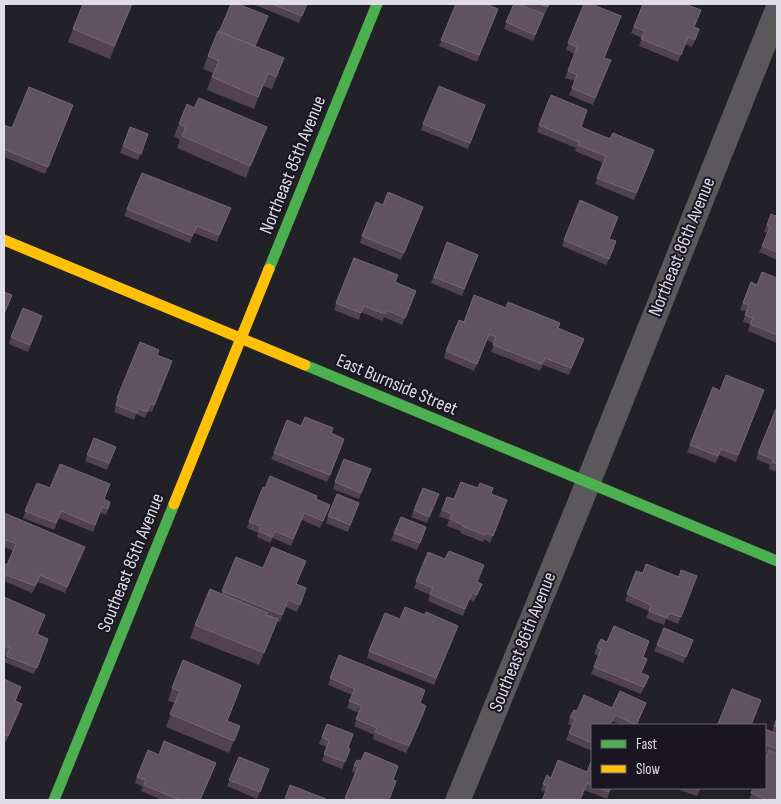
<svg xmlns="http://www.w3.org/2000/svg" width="781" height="804" font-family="'Sofia Sans Condensed',sans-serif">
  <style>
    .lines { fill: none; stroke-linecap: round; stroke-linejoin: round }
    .street { stroke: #5b585b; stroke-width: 25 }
    .fast { stroke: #4caf50; stroke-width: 11 }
    .slow { stroke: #ffc107; stroke-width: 11 }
    .wall { fill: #51424e }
    .shaded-wall { fill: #382e38 }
    .building { fill: #60525f; stroke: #746874 }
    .labels { text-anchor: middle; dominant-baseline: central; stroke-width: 4; stroke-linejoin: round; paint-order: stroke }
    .street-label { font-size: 19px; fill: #dedce5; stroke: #191522 }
  </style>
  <rect width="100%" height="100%" fill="#232128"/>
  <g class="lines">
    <path class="street" d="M458,800L577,510L777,11"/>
    <path class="fast" d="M269,269L377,4
      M305,365L777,561
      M54,800L174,504"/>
    <path class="slow" d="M4,240L305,365
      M174,504L269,269"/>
  </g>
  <path class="wall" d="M132,4L110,59L68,42L73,29Z
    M253,4H307L299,23Z
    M456,4L498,9L477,62L439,46Z
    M514,4L544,14L533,41L504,29Z
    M521,4H549L545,14Z
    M584,4L608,67L593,105L569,95L575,81L565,78L575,54L566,50Z
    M643,4L694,27L697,36L692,47L685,44L678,62L639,46L642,38L631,33Z
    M256,46L279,71L272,89L263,86L254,109L207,90L213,73L203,69L208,56Z
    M551,95L581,127L652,157L634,200L595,184L603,163L575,151L576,148L537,132Z
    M73,105L45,174L4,157V125L12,128Z
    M485,105L468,149L421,130L423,124Z
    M194,108L267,127L246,178L177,148L180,140L174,136L179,124Z
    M130,127L148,134L138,160L120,153Z
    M383,205L421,213L401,260L360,243L362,236Z
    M127,209L228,215L217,242L194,233L190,243L124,216Z
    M777,213V260L759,252L768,233L764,232L771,214L776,216Z
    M616,223L609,239L614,248L606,265L562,246L564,240Z
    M447,242L478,255L462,296L431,283Z
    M777,278V343L748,331L750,324L743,322L746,311L740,310L751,282L757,285Z
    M395,282L416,291L402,325L384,317L382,321L361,312L359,320L334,310L336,303Z
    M506,308L558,328L581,346L569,375L543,365L540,371L491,352L494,344L487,340L474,371L444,358L446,351L464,322Z
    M40,323L28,352L9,344L11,337Z
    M157,355L170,368L152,412L148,411L145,418L136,414L134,420L114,412L116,406L115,405L117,398Z
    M764,390L736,462L719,455L716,463L687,452L690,445L720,391Z
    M776,409L777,410V472L769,469L770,465L756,459Z
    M301,426L331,433L344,439L327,482L271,459L274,453Z
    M94,438L116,447L107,470L85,461Z
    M344,459L368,476L359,499L333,489Z
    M37,483L50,488L104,499L108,509L106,515L100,513L93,532L59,518L54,530L23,518Z
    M263,487L316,499L330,505L320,528L302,520L291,546L273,538L270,543L257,537L258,533L247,528Z
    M439,494L427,523L411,517L414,510Z
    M491,494L507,500L490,543L484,539L483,542L460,533L461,531L447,526L449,520L439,516L447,497L454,499Z
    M359,503L348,532L326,523L328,516Z
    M4,513L82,554L65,593L38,582L32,593L4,581V563L7,565L13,551L4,547Z
    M394,533L424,534L417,550L391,540Z
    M428,552L477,582L479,590L474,602L469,599L463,616L428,601L430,595L414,588Z
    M236,557L306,588L297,612L286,607L280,622L277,621L259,665L190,638L195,625L221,594Z
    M636,571L643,573L679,577L697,576L678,624L666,619L664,625L646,618L649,611L625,601Z
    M4,597L38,634L48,639L34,674L4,662L7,655L4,654Z
    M400,619L455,632L434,685L367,658L369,651Z
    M657,645L690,647L683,663L654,651Z
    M597,647L643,657L641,673L649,676L641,694L591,674L599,656L594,654Z
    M339,655L420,703L424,713L406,753L373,739L374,735L354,726L359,713L347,708L352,695L328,685Z
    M4,679L15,701L22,704L6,742H4Z
    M172,688L237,697L227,721L240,726L229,753L166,727L175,703L168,701Z
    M646,703L637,725H621L612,721L592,725V751L566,740L572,726L568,724L570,717L577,711L612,708Z
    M777,718V800H749L768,753L765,751V729L772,732Z
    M327,724L348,748L350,749L342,769L322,761L327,747L319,744Z
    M239,757L269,769L257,799L227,786Z
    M592,759V788H611L607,799L584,790L545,792L541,790L547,775L551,778L587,772Z
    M354,765L393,780L389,800H345L355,773L352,771Z
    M137,777L201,800H162L141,791L143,787L135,783Z
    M681,788H701L697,796L680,790Z"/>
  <path class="shaded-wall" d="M268,73L263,86L254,109L258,97Z
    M267,127L262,140L246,178L250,166Z"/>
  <path class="building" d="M83,4H132L114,46L73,29Z
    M231,4H238L268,16L255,46L219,32Z
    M272,4H307L302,16Z
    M456,4H486L498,9L479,55L441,40Z
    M514,4H519L544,14L535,35L506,22Z
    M539,4H549L548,7Z
    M584,4H591L621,16L604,58L611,60L595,98L572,88L577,75L568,71L577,47L568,43Z
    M643,4H685L701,10L694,27L699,29L695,40L688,37L681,55L641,39L645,31L634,27Z
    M218,31L284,58L276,77L268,73L258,97L212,77L219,61L208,56Z
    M439,86L485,105L470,143L423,124Z
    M29,87L73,105L48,167L4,149V125L12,128Z
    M551,95L587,110L581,127L610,139L613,133L654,150L636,193L597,178L606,156L578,145L579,142L539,125Z
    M199,98L267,127L250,166L182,136L186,127L179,124L187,104L194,108Z
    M130,127L148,134L141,154L123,146Z
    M142,173L231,208L219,235L197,226L192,236L127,209Z
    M388,192L423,207L404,253L362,236L376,202L383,205Z
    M580,200L618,217L609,239L616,241L609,259L564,240Z
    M777,213V252L762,246L770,227L767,225L771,214L776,216Z
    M447,242L478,255L464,289L434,277Z
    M354,258L398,275L395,282L416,291L405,318L386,310L385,314L364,306L361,313L336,303Z
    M762,272L777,278V335L750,324L753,318L745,315L749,305L743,303L751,282L757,285Z
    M4,292L12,295L4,314Z
    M474,295L506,308L508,302L560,323L558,328L584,339L571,368L545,358L542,364L493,345L496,337L489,334L477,364L446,351L459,320L464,322Z
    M23,308L42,316L30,345L11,337Z
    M140,342L159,350L157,355L172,361L154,405L150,404L147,412L138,408L137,413L116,405L119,399L117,398Z
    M726,375L764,390L738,455L721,449L718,456L690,445L713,387L720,391Z
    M776,409L777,410V464L772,462L773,459L758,453Z
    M305,417L333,428L331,433L344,439L330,475L274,453L287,420L301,426Z
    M94,438L116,447L109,463L87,455Z
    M344,459L371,469L361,493L335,482Z
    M60,464L110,484L104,499L110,502L108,509L102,507L95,525L61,511L56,523L25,511L37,483L50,488Z
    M270,476L317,496L316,499L330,505L323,521L304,513L293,539L275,531L272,537L259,531L261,526L249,522L263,487L265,488Z
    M461,482L478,488L480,483L493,488L491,494L507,500L493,536L486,533L485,535L462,526L463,525L450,519L452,514L442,510L447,497L454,499Z
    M423,488L439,494L429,517L414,510Z
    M337,494L359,503L350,525L328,516Z
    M4,513L85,547L67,587L40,575L35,586L4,574V563L7,565L16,544L4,539Z
    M401,517L426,527L420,543L394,533Z
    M272,547L306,561L296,584L306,588L300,605L288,600L282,615L222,591L236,557L263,568Z
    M449,551L484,565L477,582L482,584L477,595L472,593L465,609L430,594L433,588L416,581L428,552L445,559Z
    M646,564L679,577L681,570L697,576L681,617L669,613L667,618L649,611L651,605L627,594L636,571L643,573Z
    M210,589L267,613L266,615L278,619L264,653L195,625Z
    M4,597L45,615L37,634L48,639L37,668L6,656L10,648L4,646Z
    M405,607L425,615L426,612L458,626L436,678L369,651L385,613L400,619Z
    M614,626L649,641L643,657L647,659L641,673L649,676L644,687L594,667L601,649L597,647L601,639L607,642Z
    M664,628L693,640L686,657L657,645Z
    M339,655L425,690L420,703L426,706L409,746L375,732L377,728L356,719L362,706L349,701L355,689L330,678Z
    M183,660L241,685L227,721L240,726L234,741L170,714L180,691L172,688Z
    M4,679L21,687L15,701L22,704L8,736L4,734Z
    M732,689L761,700L751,725H722L718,724Z
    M620,691L646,703L636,725L615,715L610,725H592V743L569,733L575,719L570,717L574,710L577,711L584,695L612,708Z
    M777,718V727L774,726Z
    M327,724L353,734L348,748L350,749L345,762L324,754L329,741L322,737Z
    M765,729L777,734V749L765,744Z
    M164,741L216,763L200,800H180L144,785L146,780L137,777L148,750L159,755Z
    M769,750L777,754V800H764L765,799L751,793L753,788H765V761Z
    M365,752L398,766L393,780L396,781L389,800H352L345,798L358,767L354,765L357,760L361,761Z
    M239,757L269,769L260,792L229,780Z
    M592,759V786L587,783L580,800H542L548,786L543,784L547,775L551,778L558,760L587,772Z
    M290,785L326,799V800H288L285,799Z
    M598,788H611L609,792Z"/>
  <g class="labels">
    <g class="street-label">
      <text transform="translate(293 165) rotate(-68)">Northeast 85th Avenue</text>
      <text transform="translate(682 247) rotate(-68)">Northeast 86th Avenue</text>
      <text transform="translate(397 385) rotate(23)">East Burnside Street</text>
      <text transform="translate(131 563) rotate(-68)">Southeast 85th Avenue</text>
      <text transform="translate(523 642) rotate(-68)">Southeast 86th Avenue</text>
    </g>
  </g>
  <rect width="781" height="804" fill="none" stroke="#dedce5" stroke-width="10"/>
  <rect x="591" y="724" width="175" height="65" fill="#191522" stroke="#686570"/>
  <rect x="601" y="740" width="25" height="8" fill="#4caf50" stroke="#686570"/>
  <text x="636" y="749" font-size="15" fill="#dedce5">Fast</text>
  <rect x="601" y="765" width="25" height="8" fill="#ffc107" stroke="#686570"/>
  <text x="636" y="774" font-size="15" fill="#dedce5">Slow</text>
</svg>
